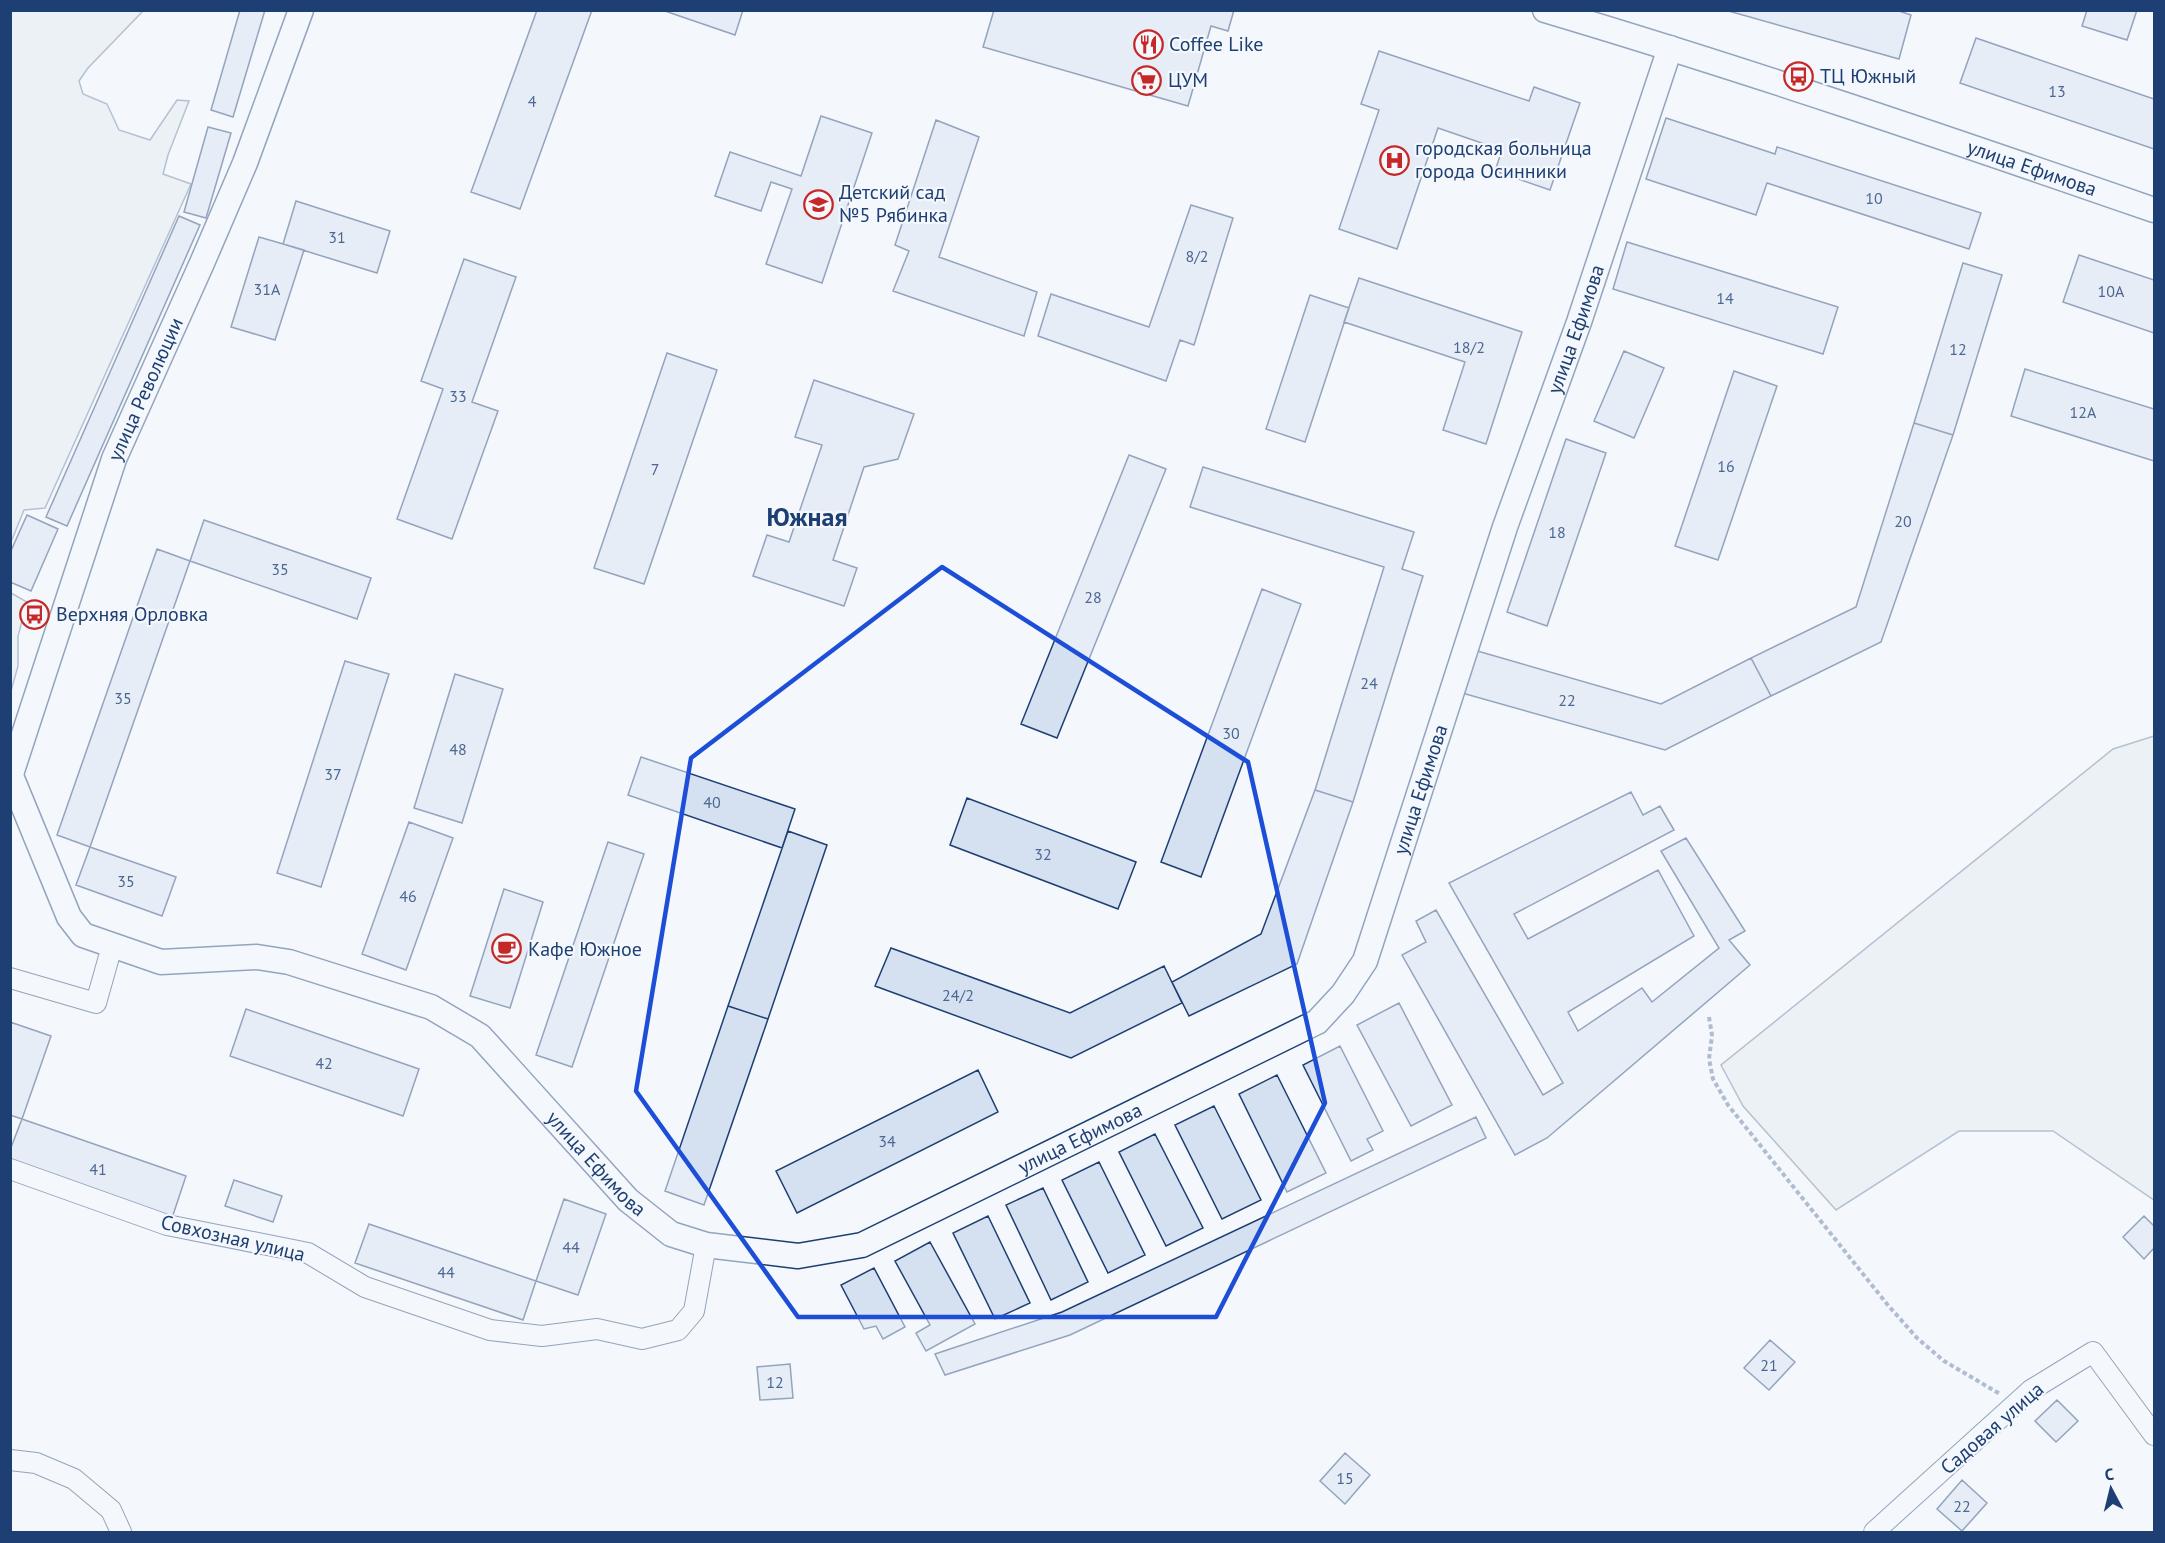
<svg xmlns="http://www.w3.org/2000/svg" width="2165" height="1543" font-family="'PT Sans',sans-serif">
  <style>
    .green { fill: #e3e9f0; stroke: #687fa3; stroke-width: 1.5 }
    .building { fill: #d5e0f0; stroke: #1d3f73; stroke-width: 1.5 }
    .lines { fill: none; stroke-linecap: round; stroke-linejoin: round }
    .minor-casing { stroke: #1d3f73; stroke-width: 22 }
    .tertiary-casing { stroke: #1d3f73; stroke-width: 27 }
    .path { stroke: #5e769c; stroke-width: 4; stroke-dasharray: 4.5 3; stroke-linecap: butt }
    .minor { stroke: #f4f7fb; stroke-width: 20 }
    .tertiary { stroke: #f4f7fb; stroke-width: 24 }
    .marked { fill: none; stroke: #1d4ed8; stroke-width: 4.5; stroke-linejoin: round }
    .labels { text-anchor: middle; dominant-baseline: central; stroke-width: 4.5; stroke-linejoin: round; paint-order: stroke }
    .number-label { font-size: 16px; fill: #4b6792 }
    .poi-label { font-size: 20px; fill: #1d3f73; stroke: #f4f7fb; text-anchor: start }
    .street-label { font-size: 20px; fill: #1d3f73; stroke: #f4f7fb }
    .district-label { font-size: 26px; font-weight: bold; fill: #1d3f73; stroke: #f4f7fb }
  </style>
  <rect width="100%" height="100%" fill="#f4f7fb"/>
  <path class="green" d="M11,10L143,11L88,68L79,81L83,94L107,104L119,130L150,140L177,100L189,101L168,155L163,174L191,184L45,508L24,510L11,542Z
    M11,593L27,602L18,636V666L11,691Z
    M2154,736V1200L2053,1131H1959L1836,1210L1743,1106L1721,1065L2113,749Z"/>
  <path class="building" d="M240,10H265L233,117L211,110Z
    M537,10H592L520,209L471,192Z
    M662,10H743L735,35Z
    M994,10H1234L1228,31L1211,26L1188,106L983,47Z
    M1725,10H1896L1911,15L1899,59Z
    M2087,10H2137L2127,40L2082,26Z
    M1976,38L2154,99V149L1960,83Z
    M1379,51L1529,101L1534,87L1580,103L1550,190L1495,171L1502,150L1438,128L1397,249L1339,229L1379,110L1361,104Z
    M821,116L872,133L822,283L766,264L792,189L771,182L761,211L715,196L730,152L801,176Z
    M1666,118L1775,154L1777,147L1981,213L1969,249L1767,183L1756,215L1646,179Z
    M936,120L979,137L939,257L1037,292L1024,336L893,291L909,251L895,245Z
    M208,127L231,133L206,218L184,212Z
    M296,201L390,231L377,273L283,244Z
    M1191,205L1233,218L1194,345L1180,340L1166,381L1038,336L1051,294L1149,327Z
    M179,216L200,225L67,526L46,517Z
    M259,237L304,250L275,340L231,327Z
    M1627,242L1838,307L1823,354L1613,289Z
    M2079,255L2154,280V333L2063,302Z
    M464,259L516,277L472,402L498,411L452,539L397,519L443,389L421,381Z
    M1963,263L2002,275L1953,435L1914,423Z
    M1359,278L1522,332L1486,444L1443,430L1465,362L1344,322Z
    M1310,295L1349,308L1305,442L1266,429Z
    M1624,351L1664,368L1634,438L1594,421Z
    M667,353L717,370L644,584L594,568Z
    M2025,369L2154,409V461L2011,416Z
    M1734,371L1777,386L1718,560L1675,546Z
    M814,380L914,414L898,459L864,467L833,560L857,568L844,606L753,576L767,535L789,542L822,445L795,437Z
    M1914,423L1953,435L1881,642L1771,696L1751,658L1856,607Z
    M1566,439L1606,453L1547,626L1507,612Z
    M1129,455L1166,469L1057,738L1021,724Z
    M1203,467L1414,532L1402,569L1423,576L1353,802L1315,790L1384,567L1190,507Z
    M27,515L58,529L31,591L10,582V553Z
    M204,520L371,578L357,619L190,561Z
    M157,549L190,561L90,847L57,835Z
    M1262,589L1301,604L1201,877L1161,862Z
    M1474,650L1661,704L1751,658L1771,696L1665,750L1462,693Z
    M345,661L389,674L321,887L277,873Z
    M455,674L503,689L462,823L414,808Z
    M641,757L795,809L782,848L628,795Z
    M1315,790L1353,802L1297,964L1189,1016L1172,982L1261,934Z
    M1631,792L1643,815L1660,806L1674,830L1514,914L1528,939L1658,870L1694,936L1568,1012L1578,1031L1642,988L1652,1002L1719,948L1661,851L1686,838L1745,931L1729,940L1750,965L1547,1138L1515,1155L1402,955L1426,942L1416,921L1436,910L1543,1095L1563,1083L1449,883Z
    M967,798L1136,862L1118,909L950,845Z
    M409,822L453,838L406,970L362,954Z
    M788,831L827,845L768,1019L728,1006Z
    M608,842L644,854L572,1067L536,1055Z
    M90,847L176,877L162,916L76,885Z
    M504,889L543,902L510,1008L470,996Z
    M891,948L1070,1013L1164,966L1182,1003L1071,1058L875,986Z
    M1399,1003L1452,1105L1411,1126L1357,1025Z
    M728,1006L768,1019L704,1205L665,1191Z
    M246,1009L419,1069L403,1116L230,1056Z
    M10,1022L51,1036L22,1119L10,1115Z
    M1340,1046L1383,1131L1367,1139L1373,1150L1351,1161L1303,1065Z
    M978,1070L998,1112L797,1213L776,1171Z
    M1277,1075L1326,1173L1287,1192L1239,1094Z
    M1214,1106L1261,1200L1222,1219L1175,1125Z
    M1476,1117L1486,1138L1070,1335L945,1375L935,1354L1062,1312Z
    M22,1119L186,1176L172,1218L10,1161V1150Z
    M1155,1134L1203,1228L1166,1246L1119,1152Z
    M1099,1162L1145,1255L1108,1273L1062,1180Z
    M234,1180L282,1196L273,1222L225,1206Z
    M1043,1188L1088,1282L1051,1300L1006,1205Z
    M564,1199L606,1214L578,1295L536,1281Z
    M988,1216L1030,1303L995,1319L953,1233Z
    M2144,1216L2154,1226V1248L2144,1259L2123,1237Z
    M369,1224L536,1281L523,1320L355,1263Z
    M930,1242L975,1324L926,1351L916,1333L930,1325L895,1261Z
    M874,1268L905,1327L883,1339L876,1326L864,1329L841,1285Z
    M1770,1340L1795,1362L1769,1390L1744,1368Z
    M790,1364L793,1398L760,1400L757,1367Z
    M2057,1400L2078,1421L2056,1442L2035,1421Z
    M1345,1453L1370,1475L1345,1504L1320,1481Z
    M1962,1480L1987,1503L1962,1531L1937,1509Z"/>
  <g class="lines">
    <defs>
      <path id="minor" d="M10,978L96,1003L112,946
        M10,1169L167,1225L308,1253L365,1287L490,1330L542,1336L597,1329L642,1339L678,1330L694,1311L706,1245
        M10,1460L36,1463L74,1479L111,1510L121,1532
        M1874,1532L2031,1390L2093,1352L2154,1435"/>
      <g id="tertiary">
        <path id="s1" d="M1545,10C1750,71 1952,140 2154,210"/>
        <path id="s2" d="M11,776L69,917L83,935L161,962L257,957L289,962L431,1007L480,1036L628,1200L671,1234L706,1245L798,1256L862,1245L1317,1022L1343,994L1365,961L1505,527L1579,322L1670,48"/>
        <path id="s3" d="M10,777L114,459L202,263L245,163L301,10"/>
      </g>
    </defs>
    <use href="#minor" class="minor-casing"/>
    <use href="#tertiary" class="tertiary-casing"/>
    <path class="path" d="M1709,1017L1712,1035L1709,1059L1713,1079L1728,1105L1887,1304L1917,1338L1944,1361L2000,1394"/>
    <use href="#minor" class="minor"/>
    <use href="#tertiary" class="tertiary"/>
  </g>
  <path d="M0 0H2165V1543H0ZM942,567L1248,762L1325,1103L1216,1317H798L636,1091L691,758Z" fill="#f4f7fb" fill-opacity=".55" fill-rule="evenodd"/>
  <path class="marked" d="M942,567L1248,762L1325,1103L1216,1317H798L636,1091L691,758Z"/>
  <defs>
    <symbol id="restaurant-ring" viewBox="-11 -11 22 22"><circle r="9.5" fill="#f4f7fb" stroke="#c62828" stroke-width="1.5"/><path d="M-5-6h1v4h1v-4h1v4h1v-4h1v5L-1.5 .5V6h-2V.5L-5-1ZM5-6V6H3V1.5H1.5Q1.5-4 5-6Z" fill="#c62828"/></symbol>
    <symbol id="bus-ring" viewBox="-11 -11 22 22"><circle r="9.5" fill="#f4f7fb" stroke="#c62828" stroke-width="1.5"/><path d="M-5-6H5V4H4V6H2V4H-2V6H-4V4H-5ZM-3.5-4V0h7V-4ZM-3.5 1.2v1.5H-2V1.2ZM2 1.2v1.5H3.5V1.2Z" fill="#c62828"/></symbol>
    <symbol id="supermarket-ring" viewBox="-11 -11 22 22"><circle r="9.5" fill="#f4f7fb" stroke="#c62828" stroke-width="1.5"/><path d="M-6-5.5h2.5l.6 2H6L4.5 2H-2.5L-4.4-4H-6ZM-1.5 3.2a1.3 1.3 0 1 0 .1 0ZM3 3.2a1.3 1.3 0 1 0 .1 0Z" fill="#c62828"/></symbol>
    <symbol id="hospital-ring" viewBox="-11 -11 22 22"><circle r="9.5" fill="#f4f7fb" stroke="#c62828" stroke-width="1.5"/><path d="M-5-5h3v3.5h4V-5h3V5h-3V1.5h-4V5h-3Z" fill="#c62828"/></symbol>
    <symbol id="school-ring" viewBox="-11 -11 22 22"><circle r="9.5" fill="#f4f7fb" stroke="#c62828" stroke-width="1.5"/><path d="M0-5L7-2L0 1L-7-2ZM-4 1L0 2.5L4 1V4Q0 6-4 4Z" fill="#c62828"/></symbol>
    <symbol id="cafe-ring" viewBox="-11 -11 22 22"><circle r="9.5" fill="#f4f7fb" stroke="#c62828" stroke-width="1.5"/><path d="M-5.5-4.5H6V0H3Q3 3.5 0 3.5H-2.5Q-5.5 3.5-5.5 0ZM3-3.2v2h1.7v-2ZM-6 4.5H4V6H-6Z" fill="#c62828"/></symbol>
  </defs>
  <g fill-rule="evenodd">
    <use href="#restaurant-ring" x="1132" y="28" width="33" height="33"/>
    <use href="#bus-ring" x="1782" y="60" width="33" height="33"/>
    <use href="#supermarket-ring" x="1130" y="64" width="33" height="33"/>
    <use href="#hospital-ring" x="1378" y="144" width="33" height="33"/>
    <use href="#school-ring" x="802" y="188" width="33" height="33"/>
    <use href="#bus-ring" x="18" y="598" width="33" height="33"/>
    <use href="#cafe-ring" x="490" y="932" width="33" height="33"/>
  </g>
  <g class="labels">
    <g class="number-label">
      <text x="2057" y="91">13</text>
      <text x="532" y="101">4</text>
      <text x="1874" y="198">10</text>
      <text x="337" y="237">31</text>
      <text x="1197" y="256">8/2</text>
      <text x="267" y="289">31А</text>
      <text x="2111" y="291">10А</text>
      <text x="1725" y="298">14</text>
      <text x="1469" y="347">18/2</text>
      <text x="1958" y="349">12</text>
      <text x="458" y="396">33</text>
      <text x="2083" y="412">12А</text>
      <text x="1726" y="466">16</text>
      <text x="655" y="469">7</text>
      <text x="1903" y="521">20</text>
      <text x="1557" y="532">18</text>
      <text x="280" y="569">35</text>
      <text x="1093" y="597">28</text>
      <text x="1369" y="683">24</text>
      <text x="123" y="698">35</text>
      <text x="1567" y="700">22</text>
      <text x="1231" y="733">30</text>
      <text x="458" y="749">48</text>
      <text x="333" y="774">37</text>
      <text x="712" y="802">40</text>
      <text x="1043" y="854">32</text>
      <text x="126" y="881">35</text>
      <text x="408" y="896">46</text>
      <text x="958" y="995">24/2</text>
      <text x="324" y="1063">42</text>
      <text x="887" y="1141">34</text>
      <text x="98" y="1169">41</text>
      <text x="571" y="1247">44</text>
      <text x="446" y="1272">44</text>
      <text x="1769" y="1365">21</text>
      <text x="775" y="1382">12</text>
      <text x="1345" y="1478">15</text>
      <text x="1962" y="1506">22</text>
    </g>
    <g class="poi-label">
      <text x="1169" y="44">Coffee Like</text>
      <text x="1820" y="76">ТЦ Южный</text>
      <text x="1168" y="80">ЦУМ</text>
      <text x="1415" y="148">городская больница<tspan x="1415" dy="23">города Осинники</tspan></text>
      <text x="839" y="192">Детский сад<tspan x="839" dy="23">№5 Рябинка</tspan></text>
      <text x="56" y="614">Верхняя Орловка</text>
      <text x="528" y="949">Кафе Южное</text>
    </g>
    <g class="street-label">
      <text stroke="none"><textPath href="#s1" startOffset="512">улица Ефимова</textPath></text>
      <text stroke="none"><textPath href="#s2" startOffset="2313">улица Ефимова</textPath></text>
      <text stroke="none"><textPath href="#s3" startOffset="411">улица Революции</textPath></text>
      <text stroke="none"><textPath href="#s2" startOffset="1827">улица Ефимова</textPath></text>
      <text stroke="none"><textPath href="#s2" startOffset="1305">улица Ефимова</textPath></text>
      <text stroke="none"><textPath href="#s2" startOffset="765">улица Ефимова</textPath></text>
      <text transform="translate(233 1238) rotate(13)">Совхозная улица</text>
      <text transform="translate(1992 1428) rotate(-41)">Садовая улица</text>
    </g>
    <g class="district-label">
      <text x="807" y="516">Южная</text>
    </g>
  </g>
  <rect width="2165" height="1543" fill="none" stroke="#1d3f73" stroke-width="24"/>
  <g transform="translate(2111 1489) rotate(353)" stroke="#f4f7fb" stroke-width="4.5" paint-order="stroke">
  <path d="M0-4.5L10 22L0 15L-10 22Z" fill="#1d3f73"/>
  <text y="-9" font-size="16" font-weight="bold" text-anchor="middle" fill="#1d3f73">С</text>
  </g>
</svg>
